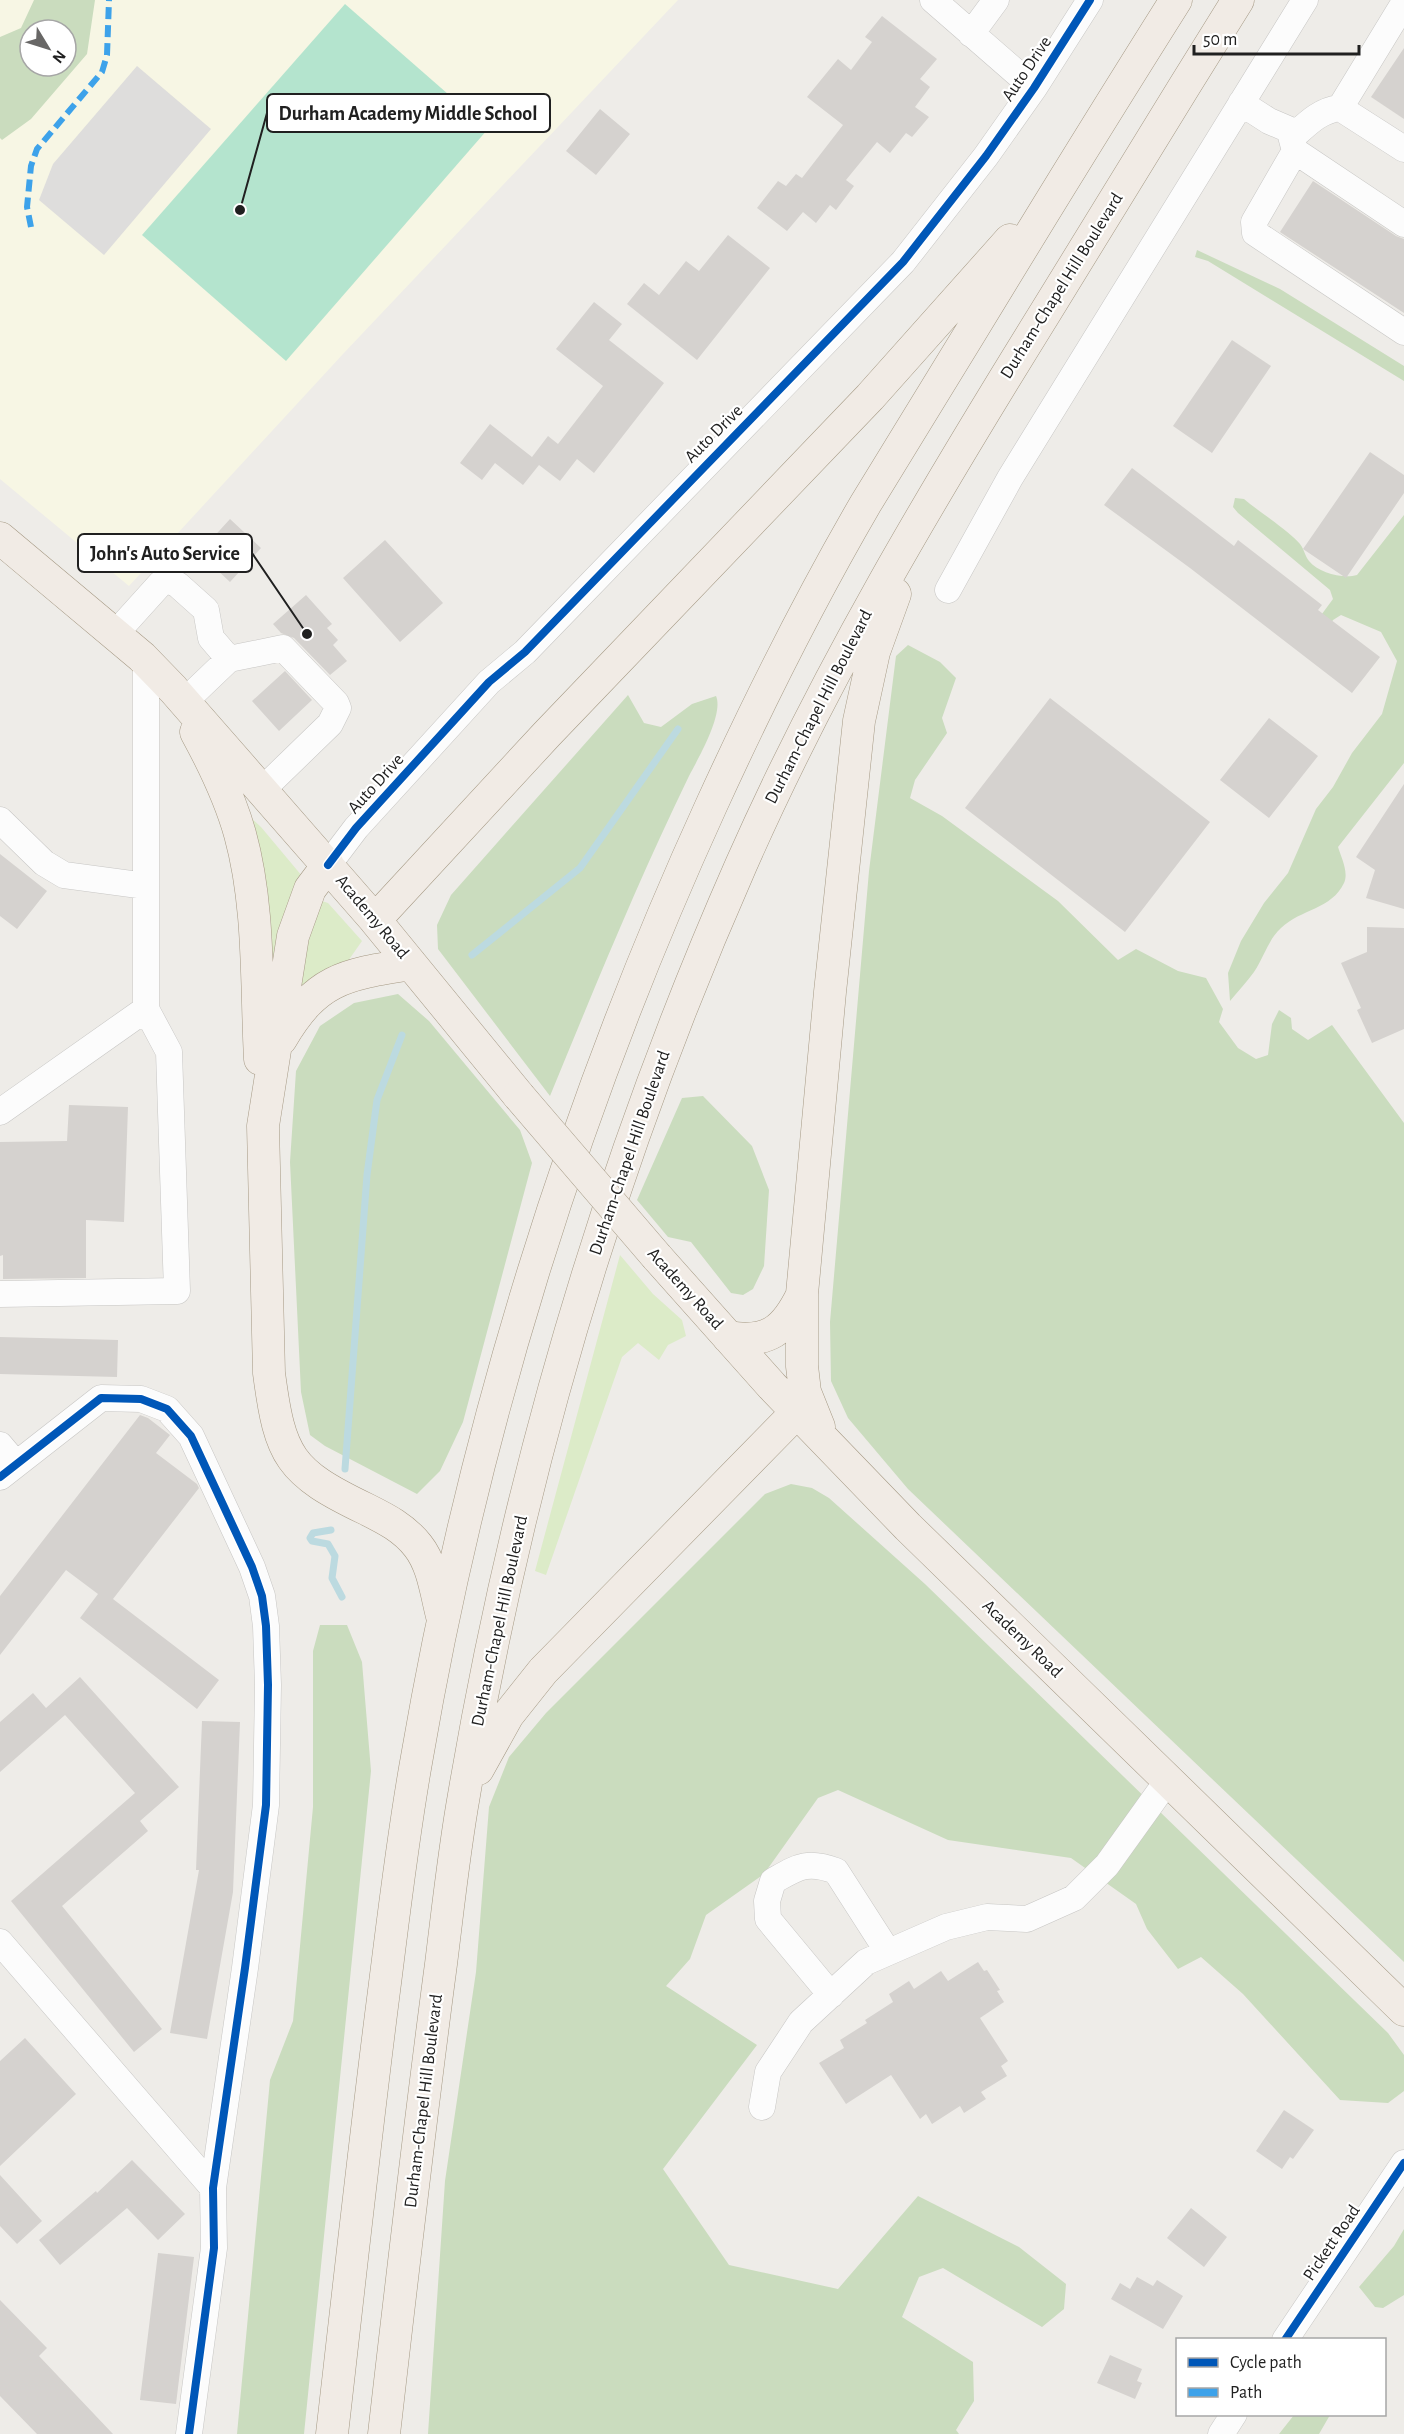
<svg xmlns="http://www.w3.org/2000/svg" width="1404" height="2434" font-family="'Alegreya Sans',sans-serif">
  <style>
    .education { fill: #f7f6e4; fill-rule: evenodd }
    .grass { fill: #dcebc8 }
    .forest { fill: #cadcbe; fill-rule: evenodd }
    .pitch { fill: #b4e4ce }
    .parking { fill: #dedddc }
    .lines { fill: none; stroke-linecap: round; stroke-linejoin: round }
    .stream { stroke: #bcdae0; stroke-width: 7 }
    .building { fill: #d5d2cf }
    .minor-casing { stroke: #c7c6c4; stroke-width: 27 }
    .major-casing { stroke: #a59984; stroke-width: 33 }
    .minor { stroke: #fcfcfc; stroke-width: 26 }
    .major { stroke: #f1ebe5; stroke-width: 32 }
    .major-bridge-casing { stroke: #a59984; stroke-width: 33; stroke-linecap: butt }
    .major-bridge { stroke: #f1ebe5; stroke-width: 32 }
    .quiet { stroke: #3da2ea; stroke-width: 6; stroke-dasharray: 12 6; stroke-linecap: butt }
    .cycleway-casing { stroke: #fff; stroke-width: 11 }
    .cycleway { stroke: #0057b8; stroke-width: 8 }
    .labels { text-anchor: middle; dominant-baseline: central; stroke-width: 4.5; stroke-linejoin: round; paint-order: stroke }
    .street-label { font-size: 18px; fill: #202020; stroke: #fff }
    .leader { fill: none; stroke: #202020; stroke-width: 2 }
    .callout-dot { fill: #202020; stroke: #fff; stroke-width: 2 }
    .callout { fill: #fff; stroke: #202020; stroke-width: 2 }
    .callout-label { font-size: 20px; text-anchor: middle; font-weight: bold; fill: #202020 }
  </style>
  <rect width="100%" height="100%" fill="#eeece8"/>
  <path class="education" d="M0,0H678L343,354L129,586L0,479ZM30,30H66V66H30Z"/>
  <path class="grass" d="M248,815L261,827L302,876L270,1020Z
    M322,901L328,903L362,941L341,971L290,998L302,945Z
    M620,1255L653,1294L682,1320L686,1336L668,1345L659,1360L638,1343L622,1357L546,1575L535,1571Z"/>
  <path class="forest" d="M34,0H95L87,54L31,119L2,140L0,138V37L21,28ZM30,30H66V66H30Z
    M1197,250L1280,289L1404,366V381L1208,261L1195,257Z
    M1235,498L1244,499C1258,511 1289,531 1300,544C1304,549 1305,556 1309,561C1319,573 1343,579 1357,575L1404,515V763L1338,847C1341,857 1349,872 1344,883C1332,909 1301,909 1281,928C1268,940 1264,957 1254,972C1247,982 1238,991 1230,1001L1228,973L1241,941L1264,903L1288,873L1316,809L1333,787L1352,753L1382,714L1397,661L1381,632L1341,615L1333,620L1319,640L1316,622L1333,599L1330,590L1238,513L1233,507Z
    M908,645L940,662L956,678L942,718L947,733L915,780L910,798L942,816L1058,901L1118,960L1136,949L1178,971L1206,978L1223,1009L1219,1022L1238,1048L1256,1059L1268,1055L1272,1024L1279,1010L1291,1018L1292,1029L1308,1040L1332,1025L1404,1123V1962L908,1489L848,1418L831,1381L830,1322L869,871L896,656Z
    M628,695L644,723L661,727L692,704L716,696C724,714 698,759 689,776C638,881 594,989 550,1096L438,949L437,925L451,895Z
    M398,994L429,1021L520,1130L532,1163L463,1422L440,1471L417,1494L325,1446L310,1435L301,1392L290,1162L296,1071L320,1026L354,1003Z
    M703,1096L752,1146L769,1190L764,1266L753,1289L743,1295L731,1293L691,1242L668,1237L637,1200L682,1098Z
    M791,1484L812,1488L829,1498L925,1584L1388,2033L1404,2055V2091L1388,2103L1340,2100L1243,1994L1201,1957L1178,1969L1147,1929L1136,1904L1071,1858L948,1840L838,1790L818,1798L764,1874L706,1915L690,1959L666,1986L757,2045L663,2169L729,2265L838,2289L918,2196L1019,2247L1066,2284L1064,2309L1042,2327L943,2268L919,2277L902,2317L973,2362L974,2401L956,2430L959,2434H428L445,2181L476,1972L489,1807L509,1757L546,1713L765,1494Z
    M320,1625H347L362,1662L371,1771L304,2434H237L270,2080L293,2021L313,1807V1651Z
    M1404,2229V2295L1383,2308L1375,2307L1359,2287L1394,2246Z
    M1294,2415V2414L1330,2415L1319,2434H1279Z"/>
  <path class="pitch" d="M345,4L488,129L286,361L142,235Z"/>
  <path class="parking" d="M137,66L211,129L104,255L39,200L53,164Z"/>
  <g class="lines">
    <path class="stream" d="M472,955L580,868L678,729
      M345,1469L367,1175L377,1100L402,1035
      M331,1530L313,1533L310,1538L312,1541L328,1544L335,1556L332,1578L342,1597"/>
  </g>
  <path class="building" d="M882,16L937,59L920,79L930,87L915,107L929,117L912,137L906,133L890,153L877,142L846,180L854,186L836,210L830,205L816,223L803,212L787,231L757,208L778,181L786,186L796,174L802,178L843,125L807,97L838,59L851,70L872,42L865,37Z
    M1404,48V119L1371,97Z
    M600,109L630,134L596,175L566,151Z
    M1313,181L1396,236L1404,239V313L1280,232Z
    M728,235L770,268L697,360L627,304L644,283L659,295L686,261L699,271Z
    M594,302L622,324L609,340L664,383L594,473L577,459L560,481L539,465L523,485L495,463L482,480L460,463L490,424L532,457L548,436L558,444L603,386L556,349Z
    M1232,340L1271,366L1212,453L1173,426Z
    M1370,452L1404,475V493L1346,578L1303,549Z
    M1132,468L1234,546L1238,540L1322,605L1318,610L1380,657L1352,693L1190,568L1104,505Z
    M230,519L261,548L230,582L199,553Z
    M385,540L443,603L400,642L343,578Z
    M306,595L332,624L327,628L338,640L333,645L347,661L330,675L294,638L281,633L273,624Z
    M285,671L312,700L279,731L252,701Z
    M1050,698L1210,822L1125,932L965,808Z
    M1269,718L1318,756L1269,818L1220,780Z
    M1404,784V909L1366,898L1375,870L1356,857Z
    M0,854L47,891L17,929L0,916Z
    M1367,927L1404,928V1029L1372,1043L1357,1010L1361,1008L1341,963L1367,952Z
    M69,1105L128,1107L124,1222L86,1220V1278L3,1279V1255L0,1256V1142L67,1141Z
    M0,1337L118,1340L117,1377L0,1374Z
    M140,1415L148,1418L170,1435L156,1453L197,1484L199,1488L113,1599L219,1680L197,1709L80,1618L98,1594L66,1570L0,1655V1596Z
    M80,1677L179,1787L140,1821L148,1831L62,1906L162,2029L134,2052L11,1901L135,1793L65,1715L0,1772V1722L33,1693L46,1708Z
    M202,1721L240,1722L233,1892L207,2039L170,2033L199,1870H196Z
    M978,1962L984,1971L987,1970L1000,1990L997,1991L1004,2002L980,2018L1008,2061L1001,2066L1007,2076L981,2092L986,2099L964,2113L960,2106L932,2124L926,2114L920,2119L891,2075L846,2104L819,2063L844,2048L840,2040L867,2023L865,2020L893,2002L889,1994L909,1981L914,1989L941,1971L948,1981Z
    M25,2038L76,2094L0,2166V2061Z
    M1284,2110L1314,2130L1293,2159L1290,2157L1282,2169L1256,2151Z
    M132,2160L185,2214L158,2240L127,2208L60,2265L39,2240L96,2191L97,2193Z
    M0,2175L42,2221L17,2244L0,2226Z
    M1191,2208L1227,2237L1204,2267L1167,2238Z
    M158,2253L194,2257L176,2404L140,2400Z
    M1137,2277L1153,2286L1157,2280L1183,2296L1163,2329L1111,2299L1120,2283L1130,2289Z
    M0,2300L47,2348L39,2356L113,2434H37L0,2396Z
    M1110,2355L1142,2369L1137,2381L1142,2383L1135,2399L1097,2383Z"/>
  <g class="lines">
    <defs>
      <path id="minor" d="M933,0L1034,88
        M971,34L996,0
        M1241,103L1269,121L1297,133C1310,121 1322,110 1340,108L1404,149
        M1340,108L1404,3
        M1291,136L1295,151L1404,224
        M1295,151L1254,222L1255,233L1404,332
        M948,590L1010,478L1305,0
        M115,634L161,583L171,581L178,585L206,610L211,638L229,659
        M184,702L229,659L283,648L336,703L338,708L330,724L262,790
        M0,820L44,863L64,875L146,886
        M328,865L356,828L489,682L525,652L903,262L986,156L1034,88L1090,0
        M0,1112L146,1009
        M0,1294L177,1291L169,1052L146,1009V661
        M0,1445L16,1464
        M0,1477L101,1398L141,1399L167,1409L191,1436L252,1567L262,1596L266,1626L268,1685L266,1805L245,1968L213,2188L214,2248L189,2434
        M0,1942L213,2188
        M831,1995L768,1919L767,1901L773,1881C798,1867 807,1860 836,1871L888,1952
        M762,2107L768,2072L801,2022L866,1962L946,1927L987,1917L1027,1919L1074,1898L1107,1865L1168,1780
        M1285,2340L1404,2163
        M1221,2434L1234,2414"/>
      <path id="major" d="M0,538L142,657L173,689L375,920L519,1096
        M196,732C214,765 230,798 240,834C260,906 256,985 260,1059
        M328,865L310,889L293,936L263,1126L269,1373C280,1457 289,1472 366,1509C386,1519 404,1528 418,1546C433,1565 436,1593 442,1616
        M375,920L547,734L870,397L1010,240
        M281,1039C317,978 344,975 411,964
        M657,1257L772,1386L908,1527L1404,2010
        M728,1337C768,1344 785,1330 802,1295
        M819,1427L805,1392L802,1366V1294L830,992L859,721L874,652L895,594
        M478,1769L508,1715L543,1671L797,1412
        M332,2434C349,2286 365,2138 384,1991C394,1913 403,1834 417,1757C473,1430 573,1108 711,806C758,703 809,601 866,503C900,447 935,391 969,335C1037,223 1106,111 1176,0
        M384,2434C402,2277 420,2121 441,1964C448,1908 454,1851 464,1795C518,1476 610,1162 741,865C826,672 934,492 1045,313C1109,209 1173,104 1238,0"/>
    </defs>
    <use href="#minor" class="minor-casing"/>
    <use href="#major" class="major-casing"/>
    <use href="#minor" class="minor"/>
    <use href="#major" class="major"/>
    <defs>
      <path id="major-bridge" d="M519,1096L657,1257"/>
    </defs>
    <use href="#major-bridge" class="major-bridge-casing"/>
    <use href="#major-bridge" class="major-bridge"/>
    <path class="quiet" d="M31,227L27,207L31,166L37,149L102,72L107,55L109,0"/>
    <defs>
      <path id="cycleway" d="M328,865L356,828L489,682L525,652L903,262L986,156L1034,88L1090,0
        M0,1477L101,1398L141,1399L167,1409L191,1436L252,1567L262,1596L266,1626L268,1685L266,1805L245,1968L213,2188L214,2248L189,2434
        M1285,2340L1404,2163"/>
    </defs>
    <use href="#cycleway" class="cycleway-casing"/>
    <use href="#cycleway" class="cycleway"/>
  </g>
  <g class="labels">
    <g class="street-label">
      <text transform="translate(1027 69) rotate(-56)">Auto Drive</text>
      <text transform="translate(1062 286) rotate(-58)">Durham-Chapel Hill Boulevard</text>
      <text transform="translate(714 434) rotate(-45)">Auto Drive</text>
      <text transform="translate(819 707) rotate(-63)">Durham-Chapel Hill Boulevard</text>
      <text transform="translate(376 784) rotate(-48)">Auto Drive</text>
      <text transform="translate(372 917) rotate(50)">Academy Road</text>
      <text transform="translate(630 1153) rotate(-71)">Durham-Chapel Hill Boulevard</text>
      <text transform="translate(685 1289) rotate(48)">Academy Road</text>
      <text transform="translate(500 1621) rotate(-78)">Durham-Chapel Hill Boulevard</text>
      <text transform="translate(1022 1639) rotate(44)">Academy Road</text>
      <text transform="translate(424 2101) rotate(-83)">Durham-Chapel Hill Boulevard</text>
      <text transform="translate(1332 2243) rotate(-56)">Pickett Road</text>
    </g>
  </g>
  <path class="leader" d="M240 210L267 113M307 634L252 553"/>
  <g class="callout-dot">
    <circle cx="240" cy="210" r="6"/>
    <circle cx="307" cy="634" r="6"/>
  </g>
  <g class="callout">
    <rect x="267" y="94" width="283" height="38" rx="6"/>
    <rect x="78" y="534" width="174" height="38" rx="6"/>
  </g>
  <g class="callout-label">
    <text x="408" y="120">Durham Academy Middle School</text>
    <text x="165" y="560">John's Auto Service</text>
  </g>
  <rect x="1176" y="2338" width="210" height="78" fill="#ffffff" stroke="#a6a6a6" stroke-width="1.5"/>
  <rect x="1188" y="2358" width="30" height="9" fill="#0057b8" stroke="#a6a6a6" stroke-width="1.5"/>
  <text x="1230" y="2368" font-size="18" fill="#202020">Cycle path</text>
  <rect x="1188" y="2388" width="30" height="9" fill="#3da2ea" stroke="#a6a6a6" stroke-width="1.5"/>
  <text x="1230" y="2398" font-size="18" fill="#202020">Path</text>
  <g transform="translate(48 48) rotate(128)"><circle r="28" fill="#ffffff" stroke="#a6a6a6" stroke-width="1.5"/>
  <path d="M0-4.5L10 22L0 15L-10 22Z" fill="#686766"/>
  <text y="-9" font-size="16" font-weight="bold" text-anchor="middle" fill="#202020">N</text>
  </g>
  <path d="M1194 45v9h165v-9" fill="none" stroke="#202020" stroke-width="3"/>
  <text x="1203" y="45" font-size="18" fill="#202020" stroke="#ffffff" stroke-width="4.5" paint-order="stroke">50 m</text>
</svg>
